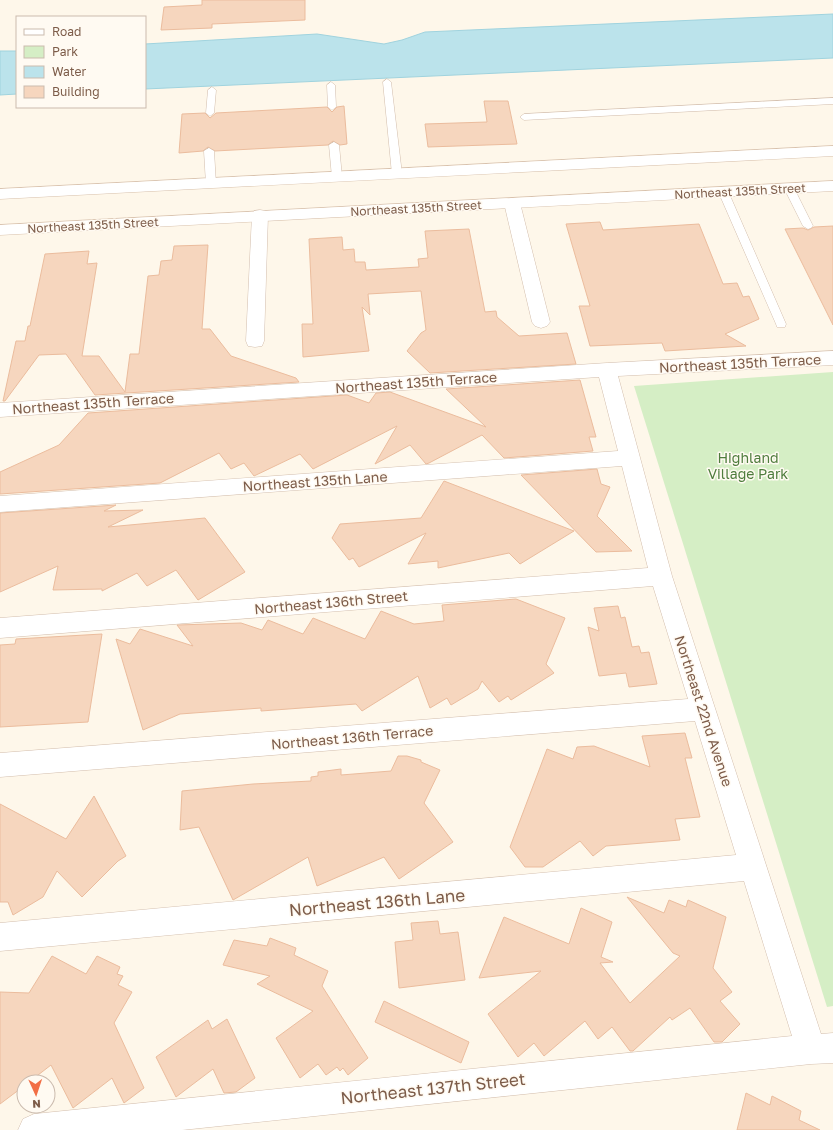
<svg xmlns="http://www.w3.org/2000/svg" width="833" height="1130" font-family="'Golos Text',sans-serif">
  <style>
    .green { fill: #d5eec5 }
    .water { fill: #bbe3eb; stroke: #a0d3de }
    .building { fill: #f6d6be; stroke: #ebbc9d }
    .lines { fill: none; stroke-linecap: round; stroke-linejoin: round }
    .lane-casing { stroke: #d3bead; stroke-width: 1 }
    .street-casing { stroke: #d3bead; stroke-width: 1 }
    .secondary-casing { stroke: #d8c1ac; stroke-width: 1 }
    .lane { fill: #fff; fill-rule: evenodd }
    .street { fill: #fff; fill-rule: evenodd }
    .secondary { fill: #fff; fill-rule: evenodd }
    .labels { text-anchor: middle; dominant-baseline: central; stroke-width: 3; stroke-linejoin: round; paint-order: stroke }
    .far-street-label { font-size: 12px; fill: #7d5c49; stroke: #fffaf2 }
    .street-label { font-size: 14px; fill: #7d5c49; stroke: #fffaf2 }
    .park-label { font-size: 14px; fill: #4f7d3d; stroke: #fffaf2 }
    .near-street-label { font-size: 17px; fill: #7d5c49; stroke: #fffaf2 }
  </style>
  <rect width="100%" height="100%" fill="#fef7ea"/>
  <path class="green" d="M833,372V1006L827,1007L634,386Z"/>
  <path class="water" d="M833,14V58L145,89V44L317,34L384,44L402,40L425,32Z
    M0,51H17V94L0,95Z"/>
  <path class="building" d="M202,0H305V20L212,24V28L161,30L164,7L202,5Z
    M484,101H508L517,144L428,147L425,124L487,122Z
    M344,106L347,144L340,145L333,141L328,145L215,151L208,147L203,151L179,153L182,114L205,113L210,118L216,113L327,107L332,112L337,107Z
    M600,222L603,230L699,224L723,284L737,283L743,297L749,296L759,319L725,334L746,346L665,351L662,343L590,346L579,306H590L566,224Z
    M833,226V325L785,229L803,228L808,230L814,227Z
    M469,229L485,312L496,311L497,317L519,336L567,333L576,364L430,373L407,351L421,333L426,330L421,291L368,294L370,315L362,307L369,351L303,357L302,324H313L309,239L342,237L343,250L354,249L355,262H365L366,270L419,267L418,259L428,258L425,231Z
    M208,245L202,329H210L231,356L296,378L299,382L95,395L66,354L39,355L5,401H3L16,341H25L28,326H30L45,254L89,251L87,264L97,263L82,356H99L125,392L130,354H139L148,276L159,275L161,261L172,260L174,246Z
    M580,380L596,437H589L593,451L504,458L482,435L429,463L426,464L410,445L375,464L397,426L313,469L300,454L254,476L244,463L231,469L219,453L160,483L0,494V472L59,445L88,413L347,395L369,403L376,393L390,392L486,427L446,389Z
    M597,469L601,484L610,487L597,516L632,551L596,552L521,475Z
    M444,481L574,531L520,564L509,553L438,568V561L408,564L426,533L359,567L353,558L349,560L332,538L340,524L421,518Z
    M116,505L104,511L143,510L108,527L205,518L245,572L198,600L176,570L147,586L137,573L102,591V589L53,590L58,566L0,592V513Z
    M516,599L565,618L546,664L554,673L511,700L508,696L499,702L482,681L478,689L451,705L447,698L430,708L418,676L362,711L356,704L261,711V708L180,714L143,730L116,639L130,644L140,629L193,646L177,625L241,623L262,630L268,620L303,634L313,618L365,639L381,611L414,624L444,621L442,605Z
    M618,606L621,618L625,617L632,647L639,646L641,653L649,652L657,684L629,687L626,673L599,676L588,627L599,631L594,608Z
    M102,634L88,722L0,727V645L15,644L16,639Z
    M685,733L692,758H685L700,817L675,819L680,840L606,846L593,856L580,841L543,867H525L510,847L547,749L573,759L577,747L594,746L650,767L642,736Z
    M398,756H407L421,760V762L440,770L424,803L453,842L399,879L384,857L317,886L308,857L233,900L199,827L180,830L182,791L253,784L311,781V777L318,776V772L341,769V775L391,771Z
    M94,796L126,856L118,861L82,897L57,871L43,897L13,915L8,902H0V804L66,839Z
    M627,897L664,913L669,900L686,907L688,900L726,917L713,968L732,992L720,1001L740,1024L722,1042H714L690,1008L672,1020L670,1017L633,1051H630L612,1027L598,1039L585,1021L544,1056L534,1043L518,1057L488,1014L541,971L479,978L504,917L569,944L581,908L612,922L601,957L613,962L600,963L630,1003L680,956L673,953Z
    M438,921L440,934L458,932L465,980L399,988L395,942L413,940L411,923Z
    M270,938L296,948L294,955L328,971L322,986L368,1058L348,1075L343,1068L340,1071L337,1067L326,1075L318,1064L300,1078L276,1038L313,1011L257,984L270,976L223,965L234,940L267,946Z
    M52,956L86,974L97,956L120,967L117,974L123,976L118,985L132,992L114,1023L144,1088L124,1103L112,1078L73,1108L51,1065L29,1082H24V1086L0,1104V992L29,993Z
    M384,1001L469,1042L461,1063L375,1022Z
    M227,1019L255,1078L236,1092L224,1093L213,1069L176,1097L156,1057L208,1020L212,1029Z
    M746,1093L770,1105L772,1096L801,1111L799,1120L820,1130H737Z"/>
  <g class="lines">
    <defs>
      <path id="lane" d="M387,79L391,82L402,174L397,177L392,174L383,82Z
        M331,82L335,85L336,107L332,110L328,107L327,85Z
        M212,87L216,90L214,113L210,116L206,113L208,90Z
        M833,98V104L524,120L520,117L524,114Z
        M334,142L339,145L342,177L337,180L332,177L329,145Z
        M209,148L214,151L216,184L211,187L206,184L204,151Z
        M789,185L794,188L813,226L811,228L808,229L803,226L784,188Z
        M723,188L728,191L786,324L785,327H777L776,324L718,191Z"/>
      <path id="street" d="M512,198L518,200L520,203L550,322L547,326L541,328L535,326L532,322L504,203L506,200Z
        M260,210L266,211L268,215L264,341L262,346L255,347L248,346L246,341L252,215L254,211Z
        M833,351V365L618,376L672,576L821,1034L833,1033V1063L811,1064L182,1130H18L23,1119L34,1114L792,1036L744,881L0,951V923L736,855L695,721L0,777V753L688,699L653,586L0,638V618L648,568L622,466L0,512V496L618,451L599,377L0,417V403L607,363Z"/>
      <path id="secondary" d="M833,146V156L0,199V189Z
        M833,181V191L0,235V225Z"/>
    </defs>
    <use href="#lane" class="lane-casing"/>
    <use href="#street" class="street-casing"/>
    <use href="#secondary" class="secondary-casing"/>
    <use href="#lane" class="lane"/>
    <use href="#street" class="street"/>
    <use href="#secondary" class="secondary"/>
  </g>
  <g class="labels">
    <g class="far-street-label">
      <text transform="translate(740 191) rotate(-3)">Northeast 135th Street</text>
      <text transform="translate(416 208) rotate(-3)">Northeast 135th Street</text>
      <text transform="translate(93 225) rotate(-3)">Northeast 135th Street</text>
    </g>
    <g class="street-label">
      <text transform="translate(740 363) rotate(-3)">Northeast 135th Terrace</text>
      <text transform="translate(416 382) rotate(-4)">Northeast 135th Terrace</text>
      <text transform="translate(93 403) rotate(-4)">Northeast 135th Terrace</text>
      <text transform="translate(315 481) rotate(-4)">Northeast 135th Lane</text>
      <text transform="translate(331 602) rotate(-5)">Northeast 136th Street</text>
      <text transform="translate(704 711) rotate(72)">Northeast 22nd Avenue</text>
      <text transform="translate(352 737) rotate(-5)">Northeast 136th Terrace</text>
    </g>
    <g class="park-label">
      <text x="748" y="457">Highland<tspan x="748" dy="16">Village Park</tspan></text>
    </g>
    <g class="near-street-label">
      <text transform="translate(377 902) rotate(-5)">Northeast 136th Lane</text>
      <text transform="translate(433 1088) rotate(-6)">Northeast 137th Street</text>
    </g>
  </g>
  <rect x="16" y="16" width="130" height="92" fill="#fffaf2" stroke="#cbbbae"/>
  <rect x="24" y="29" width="20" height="6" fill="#ffffff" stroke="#cbbbae"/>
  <text x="52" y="36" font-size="12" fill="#7d5c49">Road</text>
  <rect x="24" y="46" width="20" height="12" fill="#d5eec5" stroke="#cbbbae"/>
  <text x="52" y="56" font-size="12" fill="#7d5c49">Park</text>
  <rect x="24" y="66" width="20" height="12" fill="#bbe3eb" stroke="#cbbbae"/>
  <text x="52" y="76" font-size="12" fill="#7d5c49">Water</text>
  <rect x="24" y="86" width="20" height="12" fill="#f6d6be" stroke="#cbbbae"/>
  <text x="52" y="96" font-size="12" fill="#7d5c49">Building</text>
  <g transform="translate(36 1094) rotate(177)"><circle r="19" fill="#fffaf2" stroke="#cbbbae"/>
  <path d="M0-3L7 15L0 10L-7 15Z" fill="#f26e45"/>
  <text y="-6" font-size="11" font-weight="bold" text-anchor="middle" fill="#7d5c49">N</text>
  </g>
</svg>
